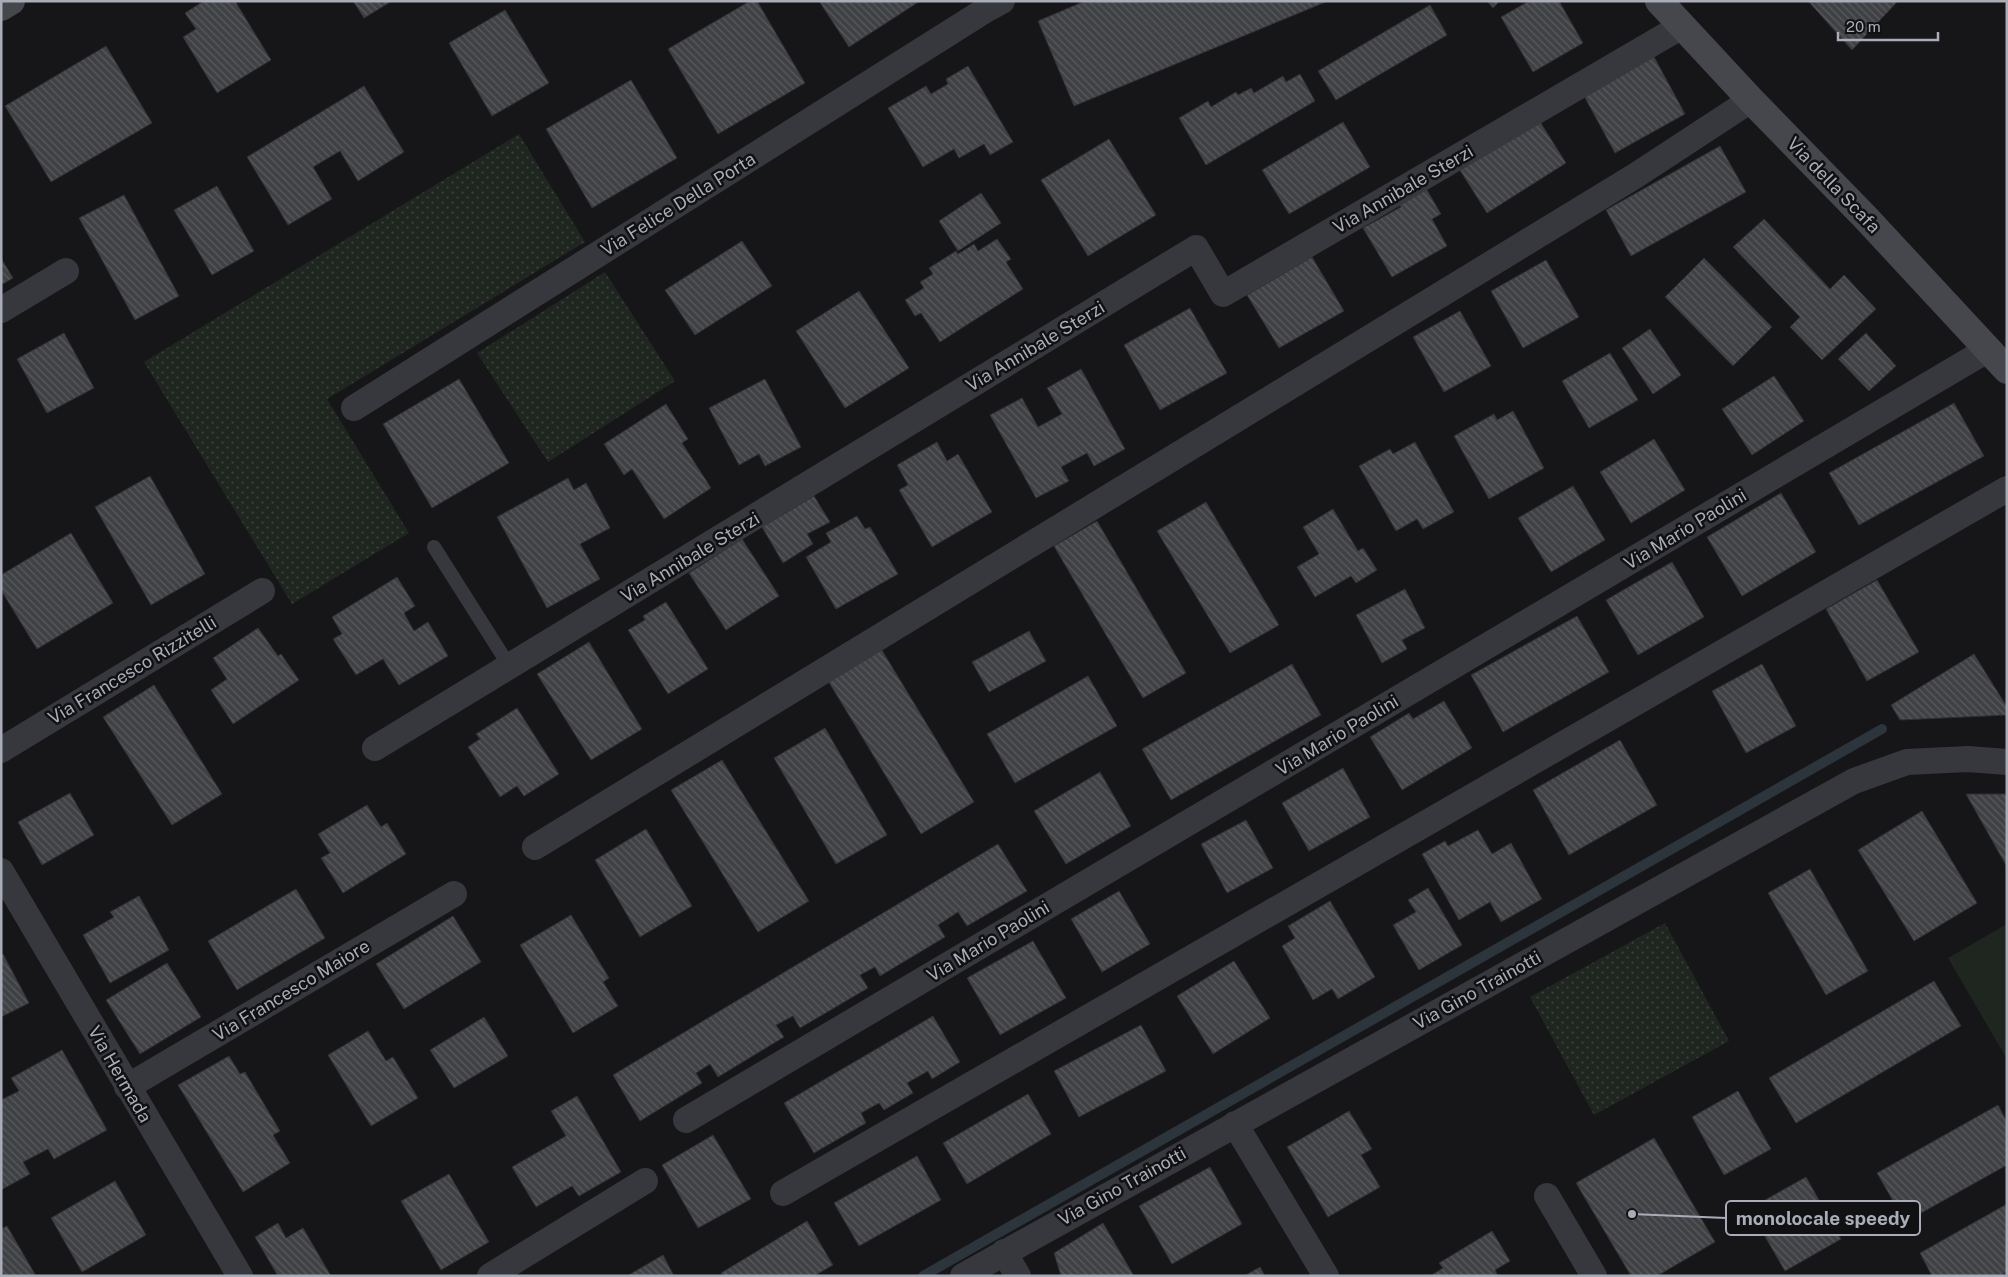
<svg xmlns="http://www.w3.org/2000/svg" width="2008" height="1277" font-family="'Public Sans',sans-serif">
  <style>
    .grass { fill: url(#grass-dots) }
    .park { fill: #1e261f }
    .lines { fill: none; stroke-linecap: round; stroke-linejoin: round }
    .stream { stroke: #2c353c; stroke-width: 10 }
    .building { fill: url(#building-back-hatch); stroke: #303034 }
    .lane { stroke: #37383d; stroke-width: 14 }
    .street { stroke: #37383d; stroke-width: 26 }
    .secondary { stroke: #45474d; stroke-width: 28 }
    .labels { text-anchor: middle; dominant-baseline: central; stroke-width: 5; stroke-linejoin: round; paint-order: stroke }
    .street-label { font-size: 18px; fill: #a8adb8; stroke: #111113 }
    .leader { fill: none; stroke: #a8adb8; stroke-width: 2 }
    .callout-dot { fill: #a8adb8; stroke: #111113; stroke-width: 2 }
    .callout { fill: #111113; stroke: #a8adb8; stroke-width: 2 }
    .callout-label { font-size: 19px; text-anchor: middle; font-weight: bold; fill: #a8adb8 }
  </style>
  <defs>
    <pattern id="grass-dots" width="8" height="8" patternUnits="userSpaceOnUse" patternTransform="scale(1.25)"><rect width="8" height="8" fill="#1e261f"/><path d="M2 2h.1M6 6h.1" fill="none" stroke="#3c433d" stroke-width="1.8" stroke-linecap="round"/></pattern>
    <pattern id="building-back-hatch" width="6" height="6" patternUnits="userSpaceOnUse" patternTransform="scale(1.25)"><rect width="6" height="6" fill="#404145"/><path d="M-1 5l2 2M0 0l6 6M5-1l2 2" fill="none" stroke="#595a5e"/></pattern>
  </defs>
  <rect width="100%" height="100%" fill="#161618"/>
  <path class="grass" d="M519,134L585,242L327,399L409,533L292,604L144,362Z
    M605,272L675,381L548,462L477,353Z
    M1665,923L1729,1041L1594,1115L1530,997Z"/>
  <path class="park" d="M2007,924V1059L1948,958Z"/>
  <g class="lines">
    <path class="stream" d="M923,1276L1882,729"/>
  </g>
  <path class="building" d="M204,1H235L271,60L217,93L183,37L196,29L185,13Z
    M353,1H392L364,18Z
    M750,1H757L805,83L718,134L668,49Z
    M819,1H920L849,47Z
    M1085,1H1328L1074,106L1038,21Z
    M1487,1H1500L1493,8Z
    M1529,1H1559L1583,43L1533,72L1501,17Z
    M1808,1H1898L1852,50Z
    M1430,5L1447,35L1336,100L1318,71Z
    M505,10L549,83L492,116L449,43Z
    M106,46L152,123L51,182L5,106Z
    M1653,55L1685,114L1615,153L1583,94Z
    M968,66L1013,142L990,155L984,144L959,158L954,149L923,167L888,108L926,86L931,94L948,84L946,79Z
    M1300,74L1315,101L1206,165L1179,118L1208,101L1211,107L1236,92L1238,95L1251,88L1254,93L1283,76L1286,82Z
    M631,80L677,158L592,208L546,129Z
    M364,86L404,152L358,181L340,151L313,167L332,199L288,225L247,157Z
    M1537,117L1566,163L1487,213L1458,167Z
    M1343,122L1370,167L1289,214L1262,170Z
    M1109,139L1156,215L1088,256L1041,180Z
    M1720,146L1746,192L1631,256L1606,210Z
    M1424,185L1441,214L1432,219L1447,246L1392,277L1363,228L1401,207L1397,201Z
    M217,186L254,251L212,275L174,210Z
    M981,193L1001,223L958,251L939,221Z
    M124,195L179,296L135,320L79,218Z
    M1764,219L1830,289L1844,275L1876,309L1822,360L1790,327L1800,317L1733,247Z
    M997,239L1011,259L1006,262L1023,289L940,342L921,313L915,316L905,300L924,288L920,282L933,274L929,268L956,251L958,254L974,244L978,251Z
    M742,241L772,286L695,335L665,290Z
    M1312,257L1344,311L1279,348L1247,295Z
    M1,258L13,278L1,285Z
    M1704,258L1772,327L1733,366L1665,297Z
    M1546,260L1579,317L1523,348L1491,291Z
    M859,291L909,368L845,408L796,331Z
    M1190,308L1227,373L1160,410L1124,345Z
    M1460,311L1491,366L1444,392L1413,337Z
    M1650,329L1681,375L1653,394L1622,348Z
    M64,333L94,388L47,413L17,359Z
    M1866,333L1896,366L1869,391L1838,359Z
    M1610,353L1638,400L1589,428L1562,381Z
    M1081,369L1125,449L1094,466L1087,453L1061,467L1069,481L1036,498L990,415L1022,398L1038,427L1062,414L1047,388Z
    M1774,376L1804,421L1752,455L1722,409Z
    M459,379L509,463L432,508L383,424Z
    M765,379L801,447L765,466L759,454L739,465L709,408Z
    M1954,403L1984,456L1859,525L1829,473Z
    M666,404L688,439L682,443L711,488L664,519L632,469L624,475L604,444Z
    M1513,411L1544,468L1489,499L1454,436L1494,414L1497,420Z
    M1654,439L1685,490L1631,523L1600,472Z
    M937,442L947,461L958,454L992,512L932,547L899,490L908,485L897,465Z
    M1415,442L1454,512L1423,529L1417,519L1396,531L1359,466L1390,449L1393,454Z
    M150,476L205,574L151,605L95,507Z
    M568,478L574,490L586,483L610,528L580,544L600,579L547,608L497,517Z
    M1573,486L1605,540L1551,572L1518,518Z
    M1781,493L1816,552L1742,596L1707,537Z
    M814,496L830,522L807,534L813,544L783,563L762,527Z
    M1206,502L1279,625L1230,653L1157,531Z
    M1333,509L1358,551L1363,548L1377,570L1356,583L1351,576L1315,597L1297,567L1319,554L1303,527Z
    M857,516L865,529L870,527L898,574L836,609L806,557L831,542L826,533Z
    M1097,521L1186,673L1143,698L1054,546Z
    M71,533L113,603L37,649L1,590V575Z
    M742,539L779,596L726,630L689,573Z
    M1672,562L1704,617L1638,655L1606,600Z
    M397,577L415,606L404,613L414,631L428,622L448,656L399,685L383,659L356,675L333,639L342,634L332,617Z
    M1877,580L1919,652L1867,681L1826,609Z
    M1405,589L1425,628L1402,640L1407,649L1382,663L1356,615Z
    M666,602L708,669L668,694L628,630L645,620L643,616Z
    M1577,616L1609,672L1503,732L1471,675Z
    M258,628L278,656L281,654L299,680L233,724L211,690L227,679L213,658Z
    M1029,631L1046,661L989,692L972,662Z
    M589,642L642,729L591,760L537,674Z
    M880,647L974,802L921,834L827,679Z
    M1974,654L2007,707V715L1900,720L1891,705Z
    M1292,664L1321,715L1171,800L1142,749Z
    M1762,664L1796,726L1746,753L1712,691Z
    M1088,676L1117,726L1015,783L987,734Z
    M154,685L222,794L172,825L103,717Z
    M1444,701L1472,748L1402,790L1370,737L1409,713L1413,719Z
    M517,708L559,774L524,796L517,786L500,797L468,747L480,739L476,734Z
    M825,728L887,835L836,864L774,758Z
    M1620,740L1657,805L1569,855L1533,790Z
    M722,760L809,901L758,932L671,790Z
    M1343,768L1370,817L1309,851L1282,803Z
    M1100,772L1131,826L1066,864L1034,811Z
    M70,793L94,835L42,865L18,822Z
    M1966,794H2007V867Z
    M367,805L381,827L387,823L406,854L343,893L321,858L330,853L318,834Z
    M1922,811L1977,903L1914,941L1858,850Z
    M1246,820L1273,868L1227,893L1201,844Z
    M646,829L692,906L640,937L595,860Z
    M1478,830L1492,854L1511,843L1542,899L1501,922L1490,902L1459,920L1422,854L1445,841L1448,846Z
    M998,844L1027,891L967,926L958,912L938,925L945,937L880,976L875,967L860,975L868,988L800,1028L793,1016L776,1025L784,1037L718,1077L710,1064L696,1073L702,1083L640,1121L613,1075Z
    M1810,869L1868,971L1826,995L1768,893Z
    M1428,888L1462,945L1419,970L1393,925L1416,912L1408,900Z
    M296,889L325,938L237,990L208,941Z
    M1119,891L1150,944L1102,972L1071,919Z
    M139,896L169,950L110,983L83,935L114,917L110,912Z
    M1330,901L1375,977L1338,999L1332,989L1313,1000L1282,946L1295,938L1288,926Z
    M571,915L609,978L603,982L618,1006L573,1033L520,945Z
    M453,916L481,962L404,1009L376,964Z
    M1033,941L1066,998L1000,1035L967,978Z
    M3,954L29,1003L1,1017V955Z
    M1234,961L1270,1018L1213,1054L1177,996Z
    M167,963L201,1017L140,1054L106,1000Z
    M1934,981L1961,1026L1796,1123L1769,1078Z
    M933,1016L960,1062L932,1079L928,1071L907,1083L913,1093L884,1110L879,1103L861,1113L866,1123L814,1153L784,1103Z
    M484,1017L508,1056L454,1088L430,1050Z
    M1141,1025L1166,1071L1079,1117L1054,1071Z
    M368,1031L386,1061L393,1057L418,1098L371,1126L328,1055Z
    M62,1050L107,1130L54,1159L48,1149L23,1162L30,1174L1,1190V1100L19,1091L11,1078Z
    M229,1056L240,1074L245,1072L280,1131L273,1135L290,1163L243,1192L178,1085Z
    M1738,1091L1771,1149L1724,1175L1692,1117Z
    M1028,1094L1051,1134L967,1184L943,1143Z
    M577,1096L621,1172L579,1196L572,1186L536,1207L512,1167L566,1136L551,1111Z
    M1998,1105L2007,1122V1165L1905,1222L1877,1173Z
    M1349,1111L1372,1149L1361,1155L1380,1187L1328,1217L1287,1147Z
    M713,1135L751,1199L698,1228L662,1165Z
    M1654,1138L1715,1242L1657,1276H1631L1576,1183Z
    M917,1156L941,1200L859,1246L834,1203Z
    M1210,1167L1242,1224L1172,1264L1139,1206Z
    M449,1174L489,1242L441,1270L401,1201Z
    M1806,1177L1841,1239L1785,1271L1749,1209Z
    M115,1181L146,1235L82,1272L51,1218Z
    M2007,1204V1272L2000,1276H1932L1920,1253Z
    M807,1221L833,1265L814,1276H723L721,1273Z
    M278,1223L286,1238L303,1228L331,1276H278L255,1237Z
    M1103,1223L1134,1276H1080L1079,1274L1075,1276H1061L1054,1253Z
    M7,1226L36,1276H1V1229Z
    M1492,1231L1510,1261L1495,1270L1498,1276H1430L1443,1268L1439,1263Z
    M663,1255L674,1276H627Z
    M1260,1267L1265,1276H1244Z"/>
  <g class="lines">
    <path class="lane" d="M434,547L510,667"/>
    <path class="street" d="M1,310L66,271
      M354,408L987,9L1002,1
      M375,748L1196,248L1223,294L1682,26
      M1,750L262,591
      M535,847L1635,176L1751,100
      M1,871L240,1276
      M127,1087L454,894
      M686,1120L1987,350
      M1235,1124L1326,1276
      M783,1193L2007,489
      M1547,1196L1594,1276
      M1004,1252L1018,1276
      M490,1276L645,1181
      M963,1276L1854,781L1907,762L1968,759L2007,762"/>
    <path class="secondary" d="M1659,1L1751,100L1865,217L2007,370
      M1,7L11,1"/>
  </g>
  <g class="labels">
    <g class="street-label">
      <text transform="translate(1834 185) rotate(46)">Via della Scafa</text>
      <text transform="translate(1403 189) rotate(-30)">Via Annibale Sterzi</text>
      <text transform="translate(678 204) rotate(-32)">Via Felice Della Porta</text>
      <text transform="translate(1035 346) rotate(-31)">Via Annibale Sterzi</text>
      <text transform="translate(1685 529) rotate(-31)">Via Mario Paolini</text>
      <text transform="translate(690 557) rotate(-31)">Via Annibale Sterzi</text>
      <text transform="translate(132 670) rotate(-31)">Via Francesco Rizzitelli</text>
      <text transform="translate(1337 735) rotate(-31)">Via Mario Paolini</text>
      <text transform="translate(988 941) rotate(-31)">Via Mario Paolini</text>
      <text transform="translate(291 990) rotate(-31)">Via Francesco Maiore</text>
      <text transform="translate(1477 990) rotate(-29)">Via Gino Trainotti</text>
      <text transform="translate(120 1074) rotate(60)">Via Hermada</text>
      <text transform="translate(1122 1186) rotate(-29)">Via Gino Trainotti</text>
    </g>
  </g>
  <path class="leader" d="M1632 1214L1726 1218"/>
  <circle class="callout-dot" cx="1632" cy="1214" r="5"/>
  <rect class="callout" x="1726" y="1201" width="194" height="34" rx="5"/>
  <g class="callout-label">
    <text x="1823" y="1225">monolocale speedy</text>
  </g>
  <rect width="2008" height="1277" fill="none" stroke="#a8adb8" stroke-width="5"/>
  <path d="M1838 32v8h100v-8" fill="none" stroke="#a8adb8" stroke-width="2.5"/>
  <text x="1846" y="32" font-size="15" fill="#a8adb8" stroke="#111113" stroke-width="4" paint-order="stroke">20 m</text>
</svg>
